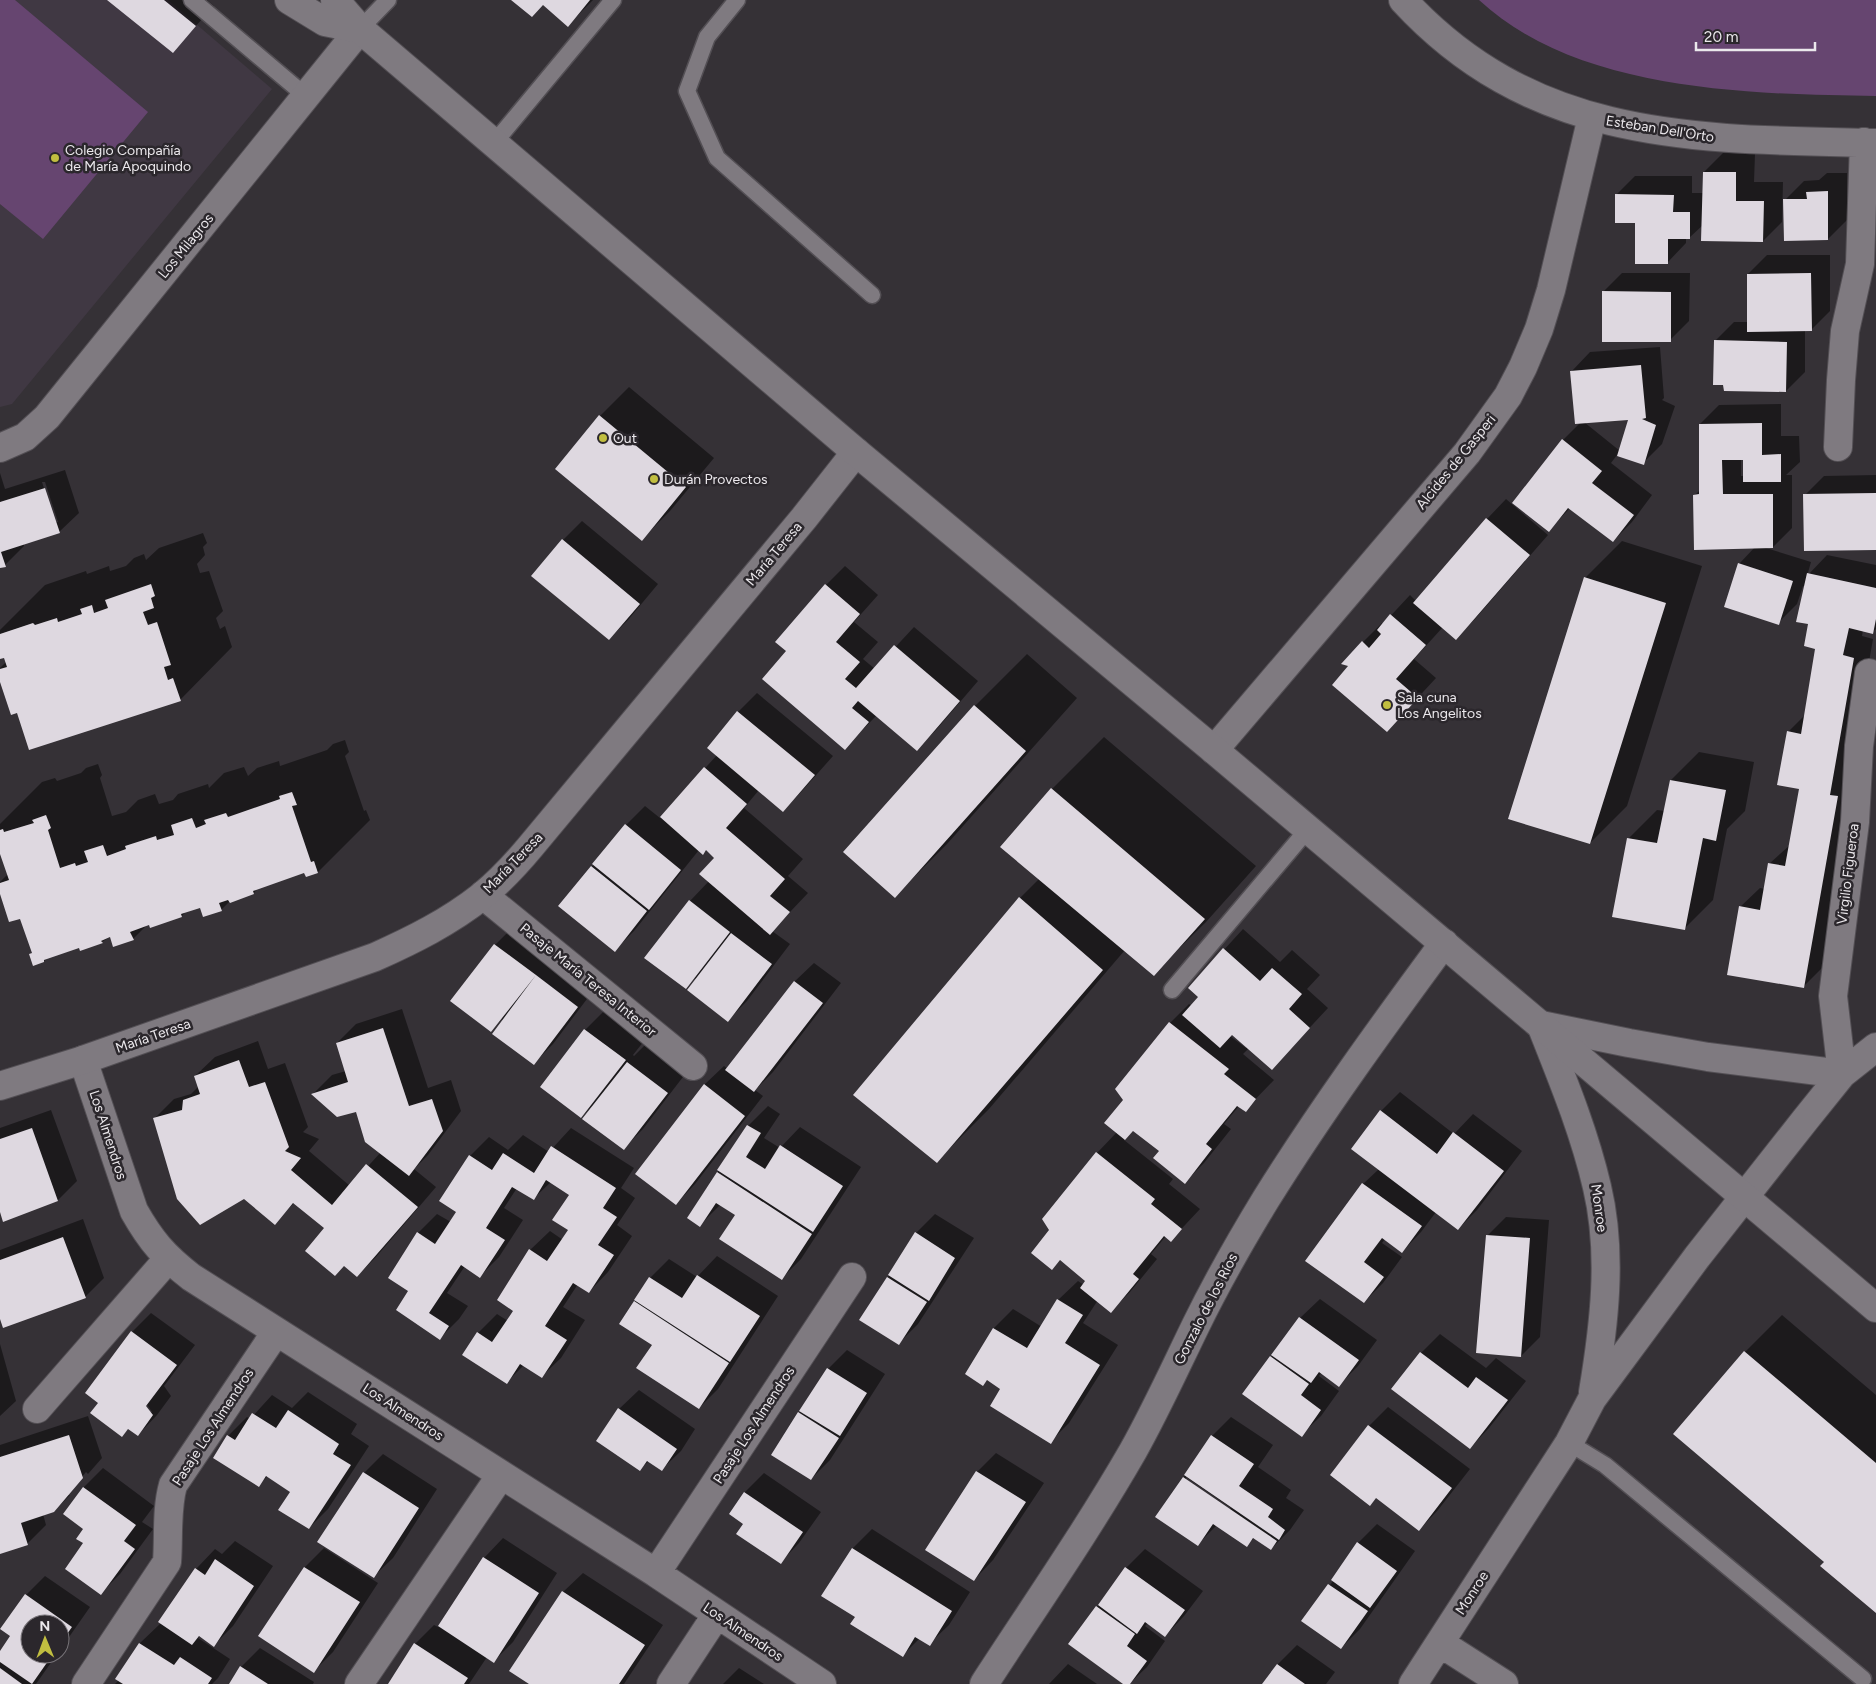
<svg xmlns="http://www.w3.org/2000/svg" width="1876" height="1684" font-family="Figtree,sans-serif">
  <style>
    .built { fill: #403843 }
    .green { fill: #664570 }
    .shadow { fill: #0007; fill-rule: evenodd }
    .building { fill: #ded8e0 }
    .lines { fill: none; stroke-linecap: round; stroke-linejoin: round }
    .service-casing { stroke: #534f54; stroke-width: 19 }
    .minor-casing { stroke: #534f54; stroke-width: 30 }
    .tertiary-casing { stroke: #534f54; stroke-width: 30 }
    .secondary-casing { stroke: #534f54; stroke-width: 30 }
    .service { stroke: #7f7a80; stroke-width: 16 }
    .minor { stroke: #7f7a80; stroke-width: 28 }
    .tertiary { stroke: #7f7a80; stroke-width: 28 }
    .secondary { stroke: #7f7a80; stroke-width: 28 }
    .poi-dot { fill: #c1be40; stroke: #2b272c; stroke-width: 2 }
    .labels { text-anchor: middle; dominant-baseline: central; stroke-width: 5; stroke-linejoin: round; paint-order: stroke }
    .street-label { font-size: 14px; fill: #ebe8ec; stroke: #2b272c }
    .poi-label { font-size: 14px; fill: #ebe8ec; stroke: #2b272c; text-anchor: start }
  </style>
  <rect width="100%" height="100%" fill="#353136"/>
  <path class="built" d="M0,0H168L272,89L12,404L0,407Z"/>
  <path class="green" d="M0,0H15L148,112L43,239L0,204Z
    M1479,0H1876V96C1749,94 1578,92 1479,0Z"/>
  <path class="shadow" d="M109,0H207L214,6L173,51Z
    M513,0H593L568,25L543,4Z
    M1723,153L1755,154L1754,182H1783L1782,222L1763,241L1703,225L1689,238H1686V243L1667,263L1616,195L1635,176H1692V193H1703L1704,172Z
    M1827,173H1847V220L1828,239L1785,200L1804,181L1819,180Z
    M1767,255H1830V311L1811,330H1805V372L1786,391L1715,341L1734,322H1748V274Z
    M1622,273H1690L1689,321L1670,340L1603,292Z
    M1660,347L1664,398L1662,400L1675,406L1662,444L1643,463L1617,455L1611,463L1652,495L1632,522L1613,541L1570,508L1549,530L1563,440L1580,423L1571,372L1590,352ZM1630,419L1620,451L1584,422Z
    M629,387L714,458L670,511L642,539L556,469L600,416Z
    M1781,404V436H1799L1800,462L1786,475H1792V528L1773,547L1766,548L1811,562L1807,576L1827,555L1876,565V629L1872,632L1863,630L1862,636L1873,639L1849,776L1856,778L1822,968L1803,987L1740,907L1760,888L1765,889L1769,864L1790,845L1800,788L1788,732L1805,715L1817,648L1810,623L1805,586H1803L1797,604L1778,623L1739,564L1755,547L1695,495L1700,490V424L1719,405ZM1741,459H1744V476H1741Z
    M65,470L79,513L59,532L24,544V546L5,565L0,567V473L5,489ZM42,482H45L58,522H55Z
    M1876,475V549L1805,495L1824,476Z
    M1506,499L1548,535L1475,619L1456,638L1443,627L1414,659L1436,678L1387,731L1351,666L1363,642L1382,623L1383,624L1410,595L1416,601L1487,519Z
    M582,521L658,584L628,620L609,639L533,576L563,540Z
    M203,533L207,543L203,547L205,555L197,564L200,573L209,571L223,611L216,618L220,629L225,626L232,647L180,700L18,712L0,678V668L7,661L5,656L0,657V630L45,585L86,571L87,574L109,566L110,571L126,566L134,558L144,554L146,560L159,548Z
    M1622,541L1702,566L1627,806L1590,843L1585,578Z
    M845,566L878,595L854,622L878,642L863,659L875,669L914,627L978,681L936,730L917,749L877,715L845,748L787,650L826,585Z
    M1027,654L1077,698L947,844L895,896L975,706Z
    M757,693L833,756L802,791L783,811L759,790L744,808L803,859L788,876L808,893L772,931L790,944L747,1001L728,1020L695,978L686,988L690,901L709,881L716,858L706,849L699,850L634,931L615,950L560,906L626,825L645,806L660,818L717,755L708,747L738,712Z
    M1104,737L1256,866L1206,922L1153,974L1125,950L989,1109L937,1161L1020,898L1040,878L1052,789Z
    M345,740L349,752L345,756L364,811L366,810L370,820L318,872H305L258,888L254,893L230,901L221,910L201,907L186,911L182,916L151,927L149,923L133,939L111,936L102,942L80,946L48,957L44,961L30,954L33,952L21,917L0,891V882L8,874L0,850V824L42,782L55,778L57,781L81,773L86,768L98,764L102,775L100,778L112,816L126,812L138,800L155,794L159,804L173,800L178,794L208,784L209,788L224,773L244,767L248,776L257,768L279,761L280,766L327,750L333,744Z
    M1699,752L1754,762L1745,811L1727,829L1713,900L1684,929L1629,838L1657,810L1665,811L1671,780Z
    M514,926L596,987L553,1044L534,1063L502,1019L491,1031L452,1001L495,945Z
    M1243,929L1280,962L1292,950L1320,975L1307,989L1328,1008L1272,1068L1249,1048L1243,1054L1274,1080L1245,1110L1239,1106L1224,1124L1231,1129L1204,1163L1185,1182L1161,1151L1134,1130L1124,1140L1173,1179L1169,1184L1200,1209L1171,1240L1166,1236L1151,1254L1157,1259L1130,1292L1111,1311L1098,1300L1083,1323L1118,1345L1069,1423L1050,1442L1002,1388L988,1379L983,1384L966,1374L994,1328L1013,1309L1042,1327L1058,1300L1078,1281L1084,1285L1087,1281L1060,1260L1052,1268L1051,1230L1043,1219L1097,1153L1117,1132L1124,1101L1117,1089L1170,1023L1189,1004L1192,1006L1200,997L1189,988ZM1232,1033L1247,1046L1246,1048L1230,1036Z
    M814,963L841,983L773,1072L755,1090L763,1096L695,1184L676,1204L704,1085L724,1066L728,1069L794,982Z
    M402,1009L428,1088L451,1080L461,1111L428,1155L414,1169L436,1187L376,1257L357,1276L326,1228L295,1202L274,1223L155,1118L174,1099L191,1094L199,1086L195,1076L215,1057L258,1041L268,1069L285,1063L308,1127L303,1132L319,1139L309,1151L350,1186L381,1152L357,1110L313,1094L332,1075L346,1071L337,1043L356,1024Z
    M604,1011L644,1041L633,1055L634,1056L647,1043L686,1073L643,1129L624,1148L592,1106L581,1117L585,1030Z
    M1400,1092L1454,1134L1473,1114L1522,1151L1477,1210L1458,1229L1436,1212L1421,1232L1402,1252L1385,1239L1382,1243L1402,1257L1383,1283L1364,1302L1307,1261L1363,1184L1379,1169L1381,1111Z
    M768,1106L780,1114L764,1138L780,1148L800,1127L861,1167L801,1259L782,1278L736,1215L720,1205L700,1225L688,1217L748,1126Z
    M51,1110L77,1181L58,1200L0,1208V1128Z
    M571,1128L634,1168L621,1188L635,1198L617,1225L632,1236L608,1272L589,1292L578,1284L563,1307L585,1320L561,1358L541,1377L524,1365L507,1382L478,1333L497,1314L508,1321L515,1311L530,1250L550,1231L563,1240L570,1230L571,1194L551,1182L533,1199L517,1188L504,1208L523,1220L499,1257L480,1276L465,1266L447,1293L468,1306L459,1319L440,1338L410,1291L418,1233L437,1214L451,1222L457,1212L470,1156L489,1137L508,1150L523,1135L549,1152Z
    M935,1214L974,1238L918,1324L899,1343L888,1277L916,1233Z
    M1506,1217L1549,1220L1540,1337L1521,1356L1487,1236Z
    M83,1219L104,1278L85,1297L0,1316V1250Z
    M717,1256L778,1296L718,1389L699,1408L653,1344L635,1302L650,1278L669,1259L697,1277Z
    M1320,1299L1377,1340L1358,1366L1339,1385L1322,1372L1319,1376L1339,1391L1321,1416L1301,1435L1244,1394L1300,1318Z
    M151,1313L195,1345L164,1386L171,1396L157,1415L138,1435L129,1428L122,1435L100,1402L132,1332ZM144,1400L152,1412H149L141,1401Z
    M1782,1315L1876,1395V1611L1826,1562L1745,1352Z
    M1440,1334L1486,1368L1496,1358L1526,1381L1489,1428L1470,1448L1393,1389L1421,1353Z
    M0,1344L16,1401L0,1416Z
    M847,1350L885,1374L830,1460L811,1479L799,1413L828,1369Z
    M639,1390L695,1429L681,1451L661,1470L649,1461L640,1469L598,1440L619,1409Z
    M308,1392L357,1424L351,1434L369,1446L328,1509L309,1528L291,1491L268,1476L258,1485L228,1436L247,1417L250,1419L272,1395L292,1408Z
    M1388,1407L1470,1469L1438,1510L1419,1530L1369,1426Z
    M88,1416L102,1458L88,1474L86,1472L67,1495H70L54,1511L43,1514L46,1525L27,1544L0,1552V1445Z
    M1231,1417L1273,1445L1258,1467L1291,1490L1286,1498L1304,1510L1290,1530L1271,1549L1254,1538L1247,1545L1217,1525L1198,1544L1157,1516L1212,1436ZM1186,1477L1231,1508L1229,1510L1186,1480Z
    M996,1453L1044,1483L993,1560L974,1580L927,1549L977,1472Z
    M383,1454L437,1489L393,1558L373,1577L364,1473Z
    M103,1468L154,1506L142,1522L153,1529L120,1574L101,1593L85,1529L65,1514L84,1487Z
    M764,1473L821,1512L799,1543L780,1563L745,1524L730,1514L745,1492Z
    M1377,1524L1415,1551L1360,1629L1341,1648L1303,1621L1333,1581L1358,1543Z
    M872,1529L970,1592L949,1625L929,1644L920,1638L903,1655L857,1617L823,1595L853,1548Z
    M503,1538L557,1573L513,1642L494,1661L487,1657L469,1684H389L415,1644L434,1625L438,1627L484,1558Z
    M235,1541L273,1566L233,1626L214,1645L200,1636L198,1638L230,1659L218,1678L212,1684H115L119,1680L117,1678L140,1643L161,1623L196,1569L215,1549L222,1554Z
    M324,1548L378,1583L333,1652L314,1671L260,1636L305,1567Z
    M1145,1549L1203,1591L1184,1616L1165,1636L1148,1623L1145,1626L1165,1641L1147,1667L1129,1684H1125L1097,1607L1126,1568Z
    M583,1573L663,1625L624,1684H531L511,1671L563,1592Z
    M45,1576L90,1607L60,1650V1624H30V1654H57L36,1684H0V1653L12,1636L26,1595Z
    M1297,1645L1335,1672L1326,1684H1264L1278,1664Z
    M260,1648L314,1682L313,1684H230L241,1667Z
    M1068,1664L1097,1684H1049Z
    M739,1668L764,1684H723Z"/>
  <path class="building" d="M107,0H164L196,26L173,53Z
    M511,0H590L568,27L543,5L532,17Z
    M1703,172H1736V201H1764L1763,242L1701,241Z
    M1828,191V240L1784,241L1783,199H1807L1806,192Z
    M1615,194L1674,195L1673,212H1690V239H1668V264H1635V223H1615Z
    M1811,273L1812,331L1747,332V274Z
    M1602,291L1671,292V342H1602Z
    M1714,340L1787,342L1786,392L1724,391L1723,385H1713Z
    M1641,365L1646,418L1642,419L1656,425L1644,465L1617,456L1628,420L1575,424L1570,371Z
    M599,415L686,487L642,541L555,469Z
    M1762,423V455L1781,454V482H1743V460H1722L1723,494H1773V548L1694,550L1693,495L1699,494V424Z
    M1562,439L1602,471L1592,483L1634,515L1613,542L1568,508L1549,532L1512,503Z
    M45,488L60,533L1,552L6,567L0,568V502Z
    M1876,493V550L1804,551L1803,494Z
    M1486,518L1530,555L1456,640L1413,603Z
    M562,539L640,604L609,640L531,576Z
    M1738,563L1793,581L1779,625L1724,607Z
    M1807,573L1876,588V619L1873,634L1849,628L1843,655L1854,658L1830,795L1838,796L1804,988L1727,975L1739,906L1760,910L1768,863L1785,866L1799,789L1777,785L1787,731L1801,734L1815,649L1804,646L1808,624L1796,622Z
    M1584,577L1666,603L1590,844L1508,819Z
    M151,584L155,596L151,598L154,608L143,612L148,625L157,622L171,665L164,667L168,680L173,678L181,701L29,750L17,713L11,715L0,682V669L7,667L4,658L0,659V634L33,623L35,625L57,618L58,622L82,614L80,609L92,605L94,613L108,608L105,600Z
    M825,584L860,614L836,642L860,662L845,679L856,688L894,645L960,701L917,751L858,701L852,708L869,722L845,750L762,679L786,651L775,642Z
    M1390,614L1426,645L1396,679L1418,698L1387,732L1332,685L1348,666L1341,664L1362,641L1369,648L1381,634L1377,630Z
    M974,705L1026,751L895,898L843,852Z
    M737,711L815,775L783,812L707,748Z
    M704,767L747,804L726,828L785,879L770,896L790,912L770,935L699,874L714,858L706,850L703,855L660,817Z
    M1670,780L1726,790L1716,841L1703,838L1685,930L1612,917L1627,838L1657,843Z
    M1051,788L1205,919L1154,976L1000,847Z
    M292,792L297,805L292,806L311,862L314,861L318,873L306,877L304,873L253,891L254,894L230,903L228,900L219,903L222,911L203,917L200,908L181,914L182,917L150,928L149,925L130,932L134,940L113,947L110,937L101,941L103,943L80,951L79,948L44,960V962L33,966L29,954L32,953L20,919L9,922L0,894V883L9,880L0,854V830L3,829L4,832L34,823L32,820L46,815L51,828L48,830L60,868L75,863L76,866L88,862L84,851L103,845L107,856L126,849L125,846L156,836L157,840L174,835L171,825L192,818L196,828L206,824L204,820L226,813L228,817L280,799L279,796Z
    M625,824L681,870L649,910L592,864Z
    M591,866L647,911L615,952L558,906Z
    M1019,897L1103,970L937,1163L853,1095Z
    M689,900L730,932L686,989L644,958Z
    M731,933L772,964L728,1022L687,990Z
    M494,944L536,975L491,1032L450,1001Z
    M1223,948L1260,981L1272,968L1302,994L1289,1009L1310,1028L1272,1070L1232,1035L1220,1048L1182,1015L1198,997L1188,988Z
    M536,975L578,1007L534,1065L492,1034Z
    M794,981L823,1003L754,1092L725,1070Z
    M1169,1022L1229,1069L1224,1074L1256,1099L1246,1112L1237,1106L1206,1144L1212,1149L1185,1184L1153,1158L1159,1151L1133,1131L1125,1140L1104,1123L1123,1100L1115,1089Z
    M383,1028L409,1106L432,1099L443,1131L409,1176L365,1142L356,1112L337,1117L311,1094L348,1082L336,1043Z
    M584,1029L626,1060L581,1118L540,1087Z
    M239,1060L249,1087L265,1082L289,1147L285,1151L301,1158L291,1170L332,1205L366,1164L418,1207L357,1277L344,1266L335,1276L305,1251L324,1228L293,1203L275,1225L244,1199L200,1225L177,1199L153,1118L182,1110L183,1100L200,1094L194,1076Z
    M627,1062L668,1093L624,1150L582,1119Z
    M704,1084L745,1116L676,1205L635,1174Z
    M1380,1110L1437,1154L1453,1132L1504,1171L1458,1230L1351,1149Z
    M747,1125L761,1133L746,1157L765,1169L780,1145L843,1186L813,1232L717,1170Z
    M32,1128L58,1201L3,1222L0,1212V1139Z
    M551,1146L616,1188L603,1208L617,1217L598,1245L614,1255L589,1293L573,1283L545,1326L567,1340L542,1378L520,1364L507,1384L462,1355L477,1332L492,1342L513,1311L497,1300L529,1249L547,1261L568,1230L552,1220L569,1195L546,1180L534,1200L512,1187L486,1228L505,1240L480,1278L461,1265L429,1313L449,1326L440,1340L396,1310L408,1291L388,1278L417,1232L435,1244L456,1212L439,1201L469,1155L492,1170L503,1153L534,1173Z
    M1096,1152L1155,1199L1151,1204L1182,1229L1171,1242L1164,1236L1133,1274L1139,1279L1111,1313L1080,1288L1085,1281L1060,1260L1052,1270L1031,1253L1049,1230L1042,1219Z
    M717,1172L812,1234L782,1280L719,1239L735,1215L716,1203L700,1227L687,1218Z
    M1362,1183L1422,1226L1402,1253L1382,1238L1364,1262L1384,1277L1364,1303L1305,1261Z
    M915,1232L955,1258L929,1301L888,1275Z
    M1486,1235L1530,1238L1521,1357L1476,1353Z
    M63,1237L86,1298L3,1328L0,1319V1260Z
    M697,1275L760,1316L730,1362L634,1300L649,1277L682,1298Z
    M887,1277L927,1302L899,1345L859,1320Z
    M1057,1299L1083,1315L1065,1343L1100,1365L1051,1444L990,1406L1000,1389L987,1380L983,1386L965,1374L993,1328L1027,1348Z
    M634,1301L729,1363L699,1409L636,1368L652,1345L619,1324Z
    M1299,1317L1359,1360L1339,1387L1319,1372L1311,1383L1271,1355Z
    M131,1331L177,1365L146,1406L153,1415L138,1436L128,1429L122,1437L90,1413L98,1403L85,1393Z
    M1744,1351L1876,1463V1613L1820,1566L1824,1562L1673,1434Z
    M1420,1352L1468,1388L1476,1377L1508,1400L1470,1449L1391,1389Z
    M1270,1356L1309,1384L1301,1395L1321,1410L1302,1437L1242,1394Z
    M827,1368L867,1393L840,1436L799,1411Z
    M618,1408L677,1449L662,1471L647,1461L640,1471L596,1441Z
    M288,1410L339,1444L333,1454L351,1465L309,1529L278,1510L290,1492L266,1476L259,1487L213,1458L227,1435L235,1440L252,1413L276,1428Z
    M798,1412L839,1438L811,1480L771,1455Z
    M1368,1425L1452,1488L1419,1531L1376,1498L1370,1506L1330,1475Z
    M69,1435L83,1478L54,1512L21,1523L28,1545L0,1554V1457Z
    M1211,1435L1254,1464L1239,1486L1273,1509L1268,1517L1285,1530L1279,1540L1184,1475Z
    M976,1471L1026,1502L974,1581L925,1550Z
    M363,1472L419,1508L374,1578L317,1542Z
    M1183,1477L1277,1541L1271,1550L1253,1538L1247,1547L1213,1524L1198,1546L1155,1517Z
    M83,1487L136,1525L124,1541L135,1549L101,1595L65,1569L83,1543L76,1539L83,1529L63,1514Z
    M744,1492L803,1532L781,1564L736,1534L743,1524L729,1514Z
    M1357,1542L1397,1571L1370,1608L1331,1580Z
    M852,1548L952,1611L930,1646L915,1637L903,1657L850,1624L855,1617L821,1596Z
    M483,1557L539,1593L494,1663L438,1626Z
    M215,1559L254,1586L214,1647L199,1636L192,1645L158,1622L195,1568L205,1575Z
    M304,1567L360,1602L314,1673L258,1636Z
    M1125,1567L1185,1610L1165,1637L1145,1622L1137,1634L1098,1605Z
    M1328,1584L1368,1611L1341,1649L1301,1621Z
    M562,1591L645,1645L619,1684H529L509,1671Z
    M25,1594L72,1627L60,1644V1624H30V1654H53L32,1684L0,1662V1651L10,1636L0,1629Z
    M1096,1606L1135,1634L1127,1646L1147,1661L1130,1684H1123L1068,1644Z
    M139,1643L174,1665L180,1657L212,1678L208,1684H123L115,1679Z
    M414,1643L468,1678L464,1684H388Z
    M1277,1664L1305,1684H1262Z
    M240,1666L268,1684H229Z
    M0,1668L22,1684H0Z"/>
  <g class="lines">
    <defs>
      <path id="service" d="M192,0L307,97
        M737,0L707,37L687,91L717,158L872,295
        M360,29L388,0
        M494,143L613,0
        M1172,990L1308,829
        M1569,1443L1605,1465L1863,1679"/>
      <path id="minor" d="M1403,0C1535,143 1696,139 1876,143
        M1838,447L1841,380L1845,331L1860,264L1864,142
        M0,448L25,437L47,417L360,29
        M1214,750L1467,453L1508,396L1523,367L1539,329L1551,290L1592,117
        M483,895L693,1066
        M1541,1025C1562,1078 1584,1131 1597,1187C1613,1254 1604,1326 1593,1392
        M1541,1025L1629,1043L1708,1057L1842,1074
        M83,1060L134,1211C151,1241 164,1256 191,1277L656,1573L822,1684
        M1842,1074L1833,996L1855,822L1859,746L1869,673
        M37,1409L168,1259
        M656,1573L852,1277
        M1440,1643L1504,1684
        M86,1684L167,1562C169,1537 166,1510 173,1485L276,1332
        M359,1684L501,1475
        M671,1684L717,1614
        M984,1684C1034,1607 1087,1531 1133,1451C1156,1410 1175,1368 1196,1325C1217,1282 1241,1240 1266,1199C1321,1111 1382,1027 1444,943
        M1413,1684L1569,1443L1592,1399L1697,1257L1805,1120L1842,1074L1876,1047"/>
      <path id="tertiary" d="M0,1086L83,1060L375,957C413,940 449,922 482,896C500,881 516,864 531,846L804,518L856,452"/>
      <path id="secondary" d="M289,0L325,22L360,29
        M335,0L360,29L856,452L1214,750L1876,1308"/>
    </defs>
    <use href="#service" class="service-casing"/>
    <use href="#minor" class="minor-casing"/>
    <use href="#tertiary" class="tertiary-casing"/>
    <use href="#secondary" class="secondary-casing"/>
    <use href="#service" class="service"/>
    <use href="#minor" class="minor"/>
    <use href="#tertiary" class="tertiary"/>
    <use href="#secondary" class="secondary"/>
  </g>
  <g class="poi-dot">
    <circle cx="55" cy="158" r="5"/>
    <circle cx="603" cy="438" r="5"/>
    <circle cx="654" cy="479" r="5"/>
    <circle cx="1387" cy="705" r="5"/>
  </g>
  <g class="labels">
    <g class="street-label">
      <text transform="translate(1660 129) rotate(9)">Esteban Dell'Orto</text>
      <text transform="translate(186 246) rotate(-51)">Los Milagros</text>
      <text transform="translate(1456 462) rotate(-51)">Alcides de Gasperi</text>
      <text transform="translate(774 554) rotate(-50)">María Teresa</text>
      <text transform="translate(513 863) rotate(-46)">María Teresa</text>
      <text transform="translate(1848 874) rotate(-83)">Virgilio Figueroa</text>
      <text transform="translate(588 980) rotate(39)">Pasaje María Teresa Interior</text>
      <text transform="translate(153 1036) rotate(-19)">María Teresa</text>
      <text transform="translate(108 1135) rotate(72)">Los Almendros</text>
      <text transform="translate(1599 1208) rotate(82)">Monroe</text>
      <text transform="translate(1206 1309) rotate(-63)">Gonzalo de los Ríos</text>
      <text transform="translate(403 1412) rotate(33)">Los Almendros</text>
      <text transform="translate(754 1425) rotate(-57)">Pasaje Los Almendros</text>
      <text transform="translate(213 1427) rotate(-57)">Pasaje Los Almendros</text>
      <text transform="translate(1472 1593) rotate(-57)">Monroe</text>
      <text transform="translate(743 1632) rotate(34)">Los Almendros</text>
    </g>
    <g class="poi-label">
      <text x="65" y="150">Colegio Compañía<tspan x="65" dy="16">de María Apoquindo</tspan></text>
      <text x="613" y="438">Out</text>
      <text x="664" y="479">Durán Provectos</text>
      <text x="1397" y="697">Sala cuna<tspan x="1397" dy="16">Los Angelitos</tspan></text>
    </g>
  </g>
  <g transform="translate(45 1639) rotate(359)"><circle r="24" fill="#2b272c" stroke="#787479"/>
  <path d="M0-4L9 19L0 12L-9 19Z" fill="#c1be40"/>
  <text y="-8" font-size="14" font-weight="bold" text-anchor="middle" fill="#ebe8ec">N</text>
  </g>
  <path d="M1696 42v8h119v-8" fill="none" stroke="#ebe8ec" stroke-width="2.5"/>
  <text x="1704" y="42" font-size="15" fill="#ebe8ec" stroke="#2b272c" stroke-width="4" paint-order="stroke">20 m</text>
</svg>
